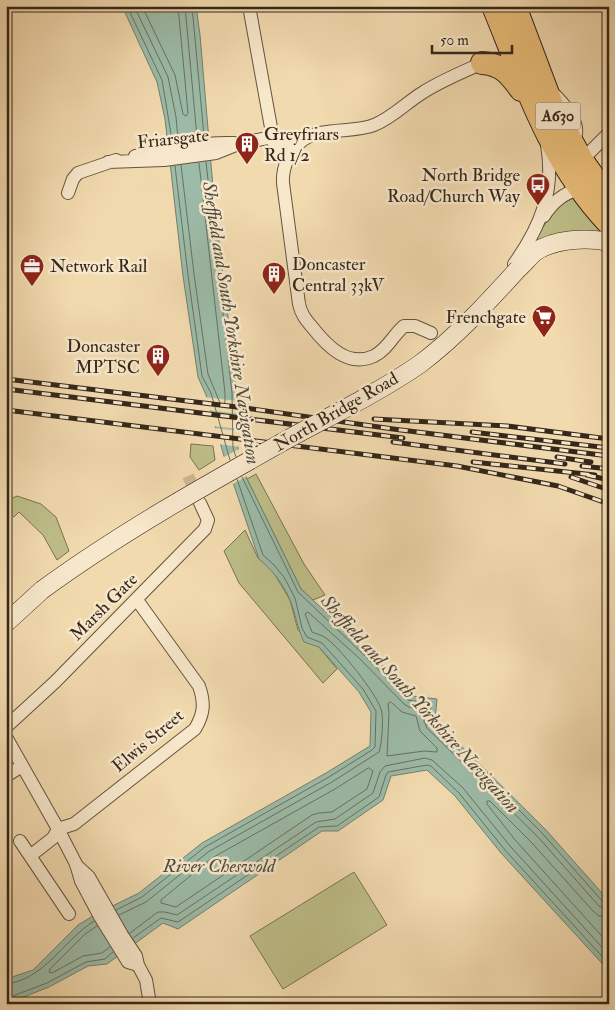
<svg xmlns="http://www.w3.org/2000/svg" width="615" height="1010" font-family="'IM FELL Double Pica',serif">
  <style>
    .green { fill: #bebe88; stroke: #797252 }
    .water { fill: #9cbba8; stroke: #728070 }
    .pier { fill: #f2daaf }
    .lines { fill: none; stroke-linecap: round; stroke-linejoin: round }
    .shore { stroke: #687162; stroke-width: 1 }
    .street-tunnel { stroke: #ccb691; stroke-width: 12; stroke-dasharray: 12 6; stroke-linecap: butt }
    .street-casing { stroke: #645440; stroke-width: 14 }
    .secondary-casing { stroke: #34271b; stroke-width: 19 }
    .highway-casing { stroke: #34271b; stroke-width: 24 }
    .street { stroke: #f7e7cb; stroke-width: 12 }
    .secondary { stroke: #f7e7cb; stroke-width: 18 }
    .highway { stroke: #e9bd78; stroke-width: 22 }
    .rail-casing { stroke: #34271b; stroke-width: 5 }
    .rail { stroke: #f7e7cb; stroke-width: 3; stroke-dasharray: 9; stroke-linecap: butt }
    .secondary-bridge-casing { stroke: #34271b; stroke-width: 19; stroke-linecap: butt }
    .secondary-bridge { stroke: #f7e7cb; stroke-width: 18 }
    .labels { text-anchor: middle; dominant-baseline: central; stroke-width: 5; stroke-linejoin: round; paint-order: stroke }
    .shield { fill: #f7e7cb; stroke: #6e6150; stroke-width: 1 }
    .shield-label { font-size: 16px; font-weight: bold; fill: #34271b }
    .poi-label { font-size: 18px; fill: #34271b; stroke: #f7e7cb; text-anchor: start }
    .street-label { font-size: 18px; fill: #34271b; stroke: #f7e7cb }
    .water-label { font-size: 19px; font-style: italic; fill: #4e4c3e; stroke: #f7e7cb }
  </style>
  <rect width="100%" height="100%" fill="#f2daaf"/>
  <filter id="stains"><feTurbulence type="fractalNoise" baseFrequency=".004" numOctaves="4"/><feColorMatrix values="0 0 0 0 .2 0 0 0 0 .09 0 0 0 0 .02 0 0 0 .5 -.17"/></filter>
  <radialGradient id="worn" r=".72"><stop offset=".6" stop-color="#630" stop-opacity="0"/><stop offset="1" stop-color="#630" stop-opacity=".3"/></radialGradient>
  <path class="green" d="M577,196L609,232L532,243L552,214L562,204Z
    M191,444L213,446L215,460L199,470L190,457Z
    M256,474L304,564L325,595L313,600L301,589L247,479Z
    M17,496L41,504L56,517L69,551L57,560L43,535L19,512L14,517L6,511V501Z
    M245,530L258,558L271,568L290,600L298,630L319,647L337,669L323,683L239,583L224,551Z
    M354,872L387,925L283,989L250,936Z"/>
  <path class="water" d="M122,6H196L200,35L214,199L237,393L238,448L247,479L301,589L367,650L412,696L437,699L435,720L546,830L609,901V971L501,853L455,796L427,770L391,776L383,800L338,831H322L178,929L163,923L107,964L88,966L49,987L6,1004V979L33,970L78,925L96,914L139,893L202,843L326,773L370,746L371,712L359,692L319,647L304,642C297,628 296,614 290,600C283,583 272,570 259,559L224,456L206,395L198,377L183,276L165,119L157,82Z"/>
  <path class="pier" d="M204,397L238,401L239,414L208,410Z
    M208,412L239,416L240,429L212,426Z
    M213,428L240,431L241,447L217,444Z
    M241,448L249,475L231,485L222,458Z"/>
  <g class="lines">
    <path class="shore" d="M127,6L162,80L172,140
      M134,6L168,77L176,117L178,139
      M142,6L175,75L183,114L186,116L188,113L178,6
      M185,6L197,137
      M192,6L204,136
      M206,162L232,393L233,448L236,457
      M181,165L194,274L208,374L220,403L223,404L225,402V393L199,163
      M175,166L188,275L202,376L211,393L230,460
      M242,477L298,592L363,654L408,700L431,704L430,719L432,723L542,833L603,902L609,904
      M391,702L402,712L416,716L420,731L437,748V752L424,751L387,756L389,713L388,704Z
      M369,768L373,771L367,789L332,812L319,813L312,815L176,907L161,903V900L212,858L335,789Z
      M116,910L142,897L205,847L329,777L372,750L375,747L376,711L363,689L322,643L307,637L302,628L295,598L284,577L274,565L263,555L237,479
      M119,915L146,902L208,852L332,782L379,752C382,744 384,717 381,709C376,693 340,648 326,638C322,635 316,634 312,632L305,614L308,612L359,658L404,704L409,707L424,710V721L427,728L538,837L599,906L609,910
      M609,917L599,916L593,911L532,843L490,801H487V804L516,841L609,944
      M97,926L85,934L50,969L49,972L52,973L83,956L102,953L110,947
      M130,933L158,912H165L177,915L316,822L335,819L373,793L380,772L385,766L425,758L432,760L463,788L510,846L609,955
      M133,938L161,918L178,922L319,827L337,826L379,797L386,775L388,772L427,765L431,766L459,793L505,850L609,964
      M6,984C44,980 64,940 94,921
      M7,1004V1000L10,997L47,983L86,962L105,959L113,952"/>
    <path class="street-tunnel" d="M188,476L198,498"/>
    <defs>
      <path id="street" d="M249,6L274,144L286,162
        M555,95C567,108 582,123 574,142
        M135,156C168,148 201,142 234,143
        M582,160L609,133
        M108,162L164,160L216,153L241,143L273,137L280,138L297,146
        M68,193L73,179L78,173L116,160
        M544,216C552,203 564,193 579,189
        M514,264C541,226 555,191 547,145
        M431,333L415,326H404C393,335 388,349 374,356C348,368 327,346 312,327C306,320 301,314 299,304L283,183C282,167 290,149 303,140C321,127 355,133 374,125C392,118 406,103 422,93C442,80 465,71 487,61
        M6,727L55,682L205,529L208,520L200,503
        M6,737L58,829L76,864L81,881L99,915L128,962L138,965
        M6,776L22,766
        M20,841L69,914
        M30,856L53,838L58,829L74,824L195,729C204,714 205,703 199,686L137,600
        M76,865L89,877L122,935L136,956L138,965L146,980L150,1004"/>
      <path id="secondary" d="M518,269C524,264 529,257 535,252C554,239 587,237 609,242
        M6,623L42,590"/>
      <path id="highway" d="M493,6C525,84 550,162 609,224
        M515,6L553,107L582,160L609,198
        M482,63C502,64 510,75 521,90"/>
    </defs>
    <use href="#street" class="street-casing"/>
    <use href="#secondary" class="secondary-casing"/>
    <use href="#highway" class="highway-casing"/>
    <use href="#street" class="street"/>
    <use href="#secondary" class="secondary"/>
    <use href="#highway" class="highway"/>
    <defs>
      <path id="rail" d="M6,379L245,408L393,429L609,456
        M6,389L403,438
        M6,410L457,466L558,486L609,504
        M374,419L507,426L609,439
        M472,432L609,448
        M393,442L565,464
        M557,457L591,462
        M473,462L595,475
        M582,466L609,469
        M587,475L609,480
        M571,477L609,490"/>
    </defs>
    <use href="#rail" class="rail-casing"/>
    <use href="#rail" class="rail"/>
    <defs>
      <path id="secondary-bridge" d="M42,590C120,533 204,486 288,439C332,415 378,393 420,364C456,337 488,302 518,269"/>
    </defs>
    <use href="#secondary-bridge" class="secondary-bridge-casing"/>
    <use href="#secondary-bridge" class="secondary-bridge"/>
  </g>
  <defs>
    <symbol id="building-pin" viewBox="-11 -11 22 30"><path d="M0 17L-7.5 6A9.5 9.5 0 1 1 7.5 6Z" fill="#8f2418" stroke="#f7e7cb"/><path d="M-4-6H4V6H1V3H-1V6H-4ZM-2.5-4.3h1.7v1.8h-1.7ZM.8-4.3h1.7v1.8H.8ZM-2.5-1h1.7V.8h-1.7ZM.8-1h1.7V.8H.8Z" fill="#fff"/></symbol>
    <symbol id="bus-pin" viewBox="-11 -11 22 30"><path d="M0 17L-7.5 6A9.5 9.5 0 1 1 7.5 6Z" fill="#8f2418" stroke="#f7e7cb"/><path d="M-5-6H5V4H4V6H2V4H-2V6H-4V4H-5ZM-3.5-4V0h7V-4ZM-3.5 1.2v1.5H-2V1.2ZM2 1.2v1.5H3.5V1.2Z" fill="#fff"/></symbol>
    <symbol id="office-pin" viewBox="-11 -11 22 30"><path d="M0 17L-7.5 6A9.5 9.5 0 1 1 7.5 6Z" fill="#8f2418" stroke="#f7e7cb"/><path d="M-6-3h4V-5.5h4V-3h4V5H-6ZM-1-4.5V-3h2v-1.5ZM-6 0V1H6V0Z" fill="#fff"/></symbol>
    <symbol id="supermarket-pin" viewBox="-11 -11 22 30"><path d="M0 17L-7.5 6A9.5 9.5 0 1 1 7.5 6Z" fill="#8f2418" stroke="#f7e7cb"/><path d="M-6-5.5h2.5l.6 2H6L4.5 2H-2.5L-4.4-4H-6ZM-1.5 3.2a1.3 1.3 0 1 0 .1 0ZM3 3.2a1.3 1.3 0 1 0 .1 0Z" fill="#fff"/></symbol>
  </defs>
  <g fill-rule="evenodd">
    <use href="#building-pin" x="233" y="130" width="28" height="38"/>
    <use href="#bus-pin" x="524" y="171" width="28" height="38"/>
    <use href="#office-pin" x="18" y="252" width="28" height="38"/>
    <use href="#building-pin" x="260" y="260" width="28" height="38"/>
    <use href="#supermarket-pin" x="530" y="303" width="28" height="38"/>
    <use href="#building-pin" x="144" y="342" width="28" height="38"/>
  </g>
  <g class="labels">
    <rect class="shield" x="535.5" y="102.5" width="45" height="27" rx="4"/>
    <g class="shield-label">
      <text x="558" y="116">A630</text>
    </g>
    <g class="poi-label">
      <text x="264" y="134">Greyfriars<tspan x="264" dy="21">Rd 1/2</tspan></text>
      <text x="520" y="175" text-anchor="end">North Bridge<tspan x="520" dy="21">Road/Church Way</tspan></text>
      <text x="292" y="264">Doncaster<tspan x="292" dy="21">Central 33kV</tspan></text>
      <text x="50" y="266">Network Rail</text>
      <text x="526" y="317" text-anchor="end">Frenchgate</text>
      <text x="140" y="346" text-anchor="end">Doncaster<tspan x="140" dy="21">MPTSC</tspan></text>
    </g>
    <g class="street-label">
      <text transform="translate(173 139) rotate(-6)">Friarsgate</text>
      <text transform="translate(336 412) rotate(-30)">North Bridge Road</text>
      <text transform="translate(104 607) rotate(-45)">Marsh Gate</text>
      <text transform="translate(148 741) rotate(-40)">Elwis Street</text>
    </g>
    <g class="water-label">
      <text transform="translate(231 323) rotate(81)">Sheffield and South Yorkshire Navigation</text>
      <text transform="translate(420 704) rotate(48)">Sheffield and South Yorkshire Navigation</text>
      <text x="219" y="866">River Cheswold</text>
    </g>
  </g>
  <rect width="615" height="1010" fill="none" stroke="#f2daaf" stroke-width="25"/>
  <rect x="8" y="8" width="600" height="995" fill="none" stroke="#34271b" stroke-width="2.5"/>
  <rect x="12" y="12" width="590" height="985" fill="none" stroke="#34271b"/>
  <path d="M432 45v8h80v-8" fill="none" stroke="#34271b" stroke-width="2.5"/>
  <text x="440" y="45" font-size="15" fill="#34271b" stroke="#f7e7cb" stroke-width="4" paint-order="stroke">50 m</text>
  <rect width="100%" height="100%" filter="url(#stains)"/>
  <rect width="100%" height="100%" fill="url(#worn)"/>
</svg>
